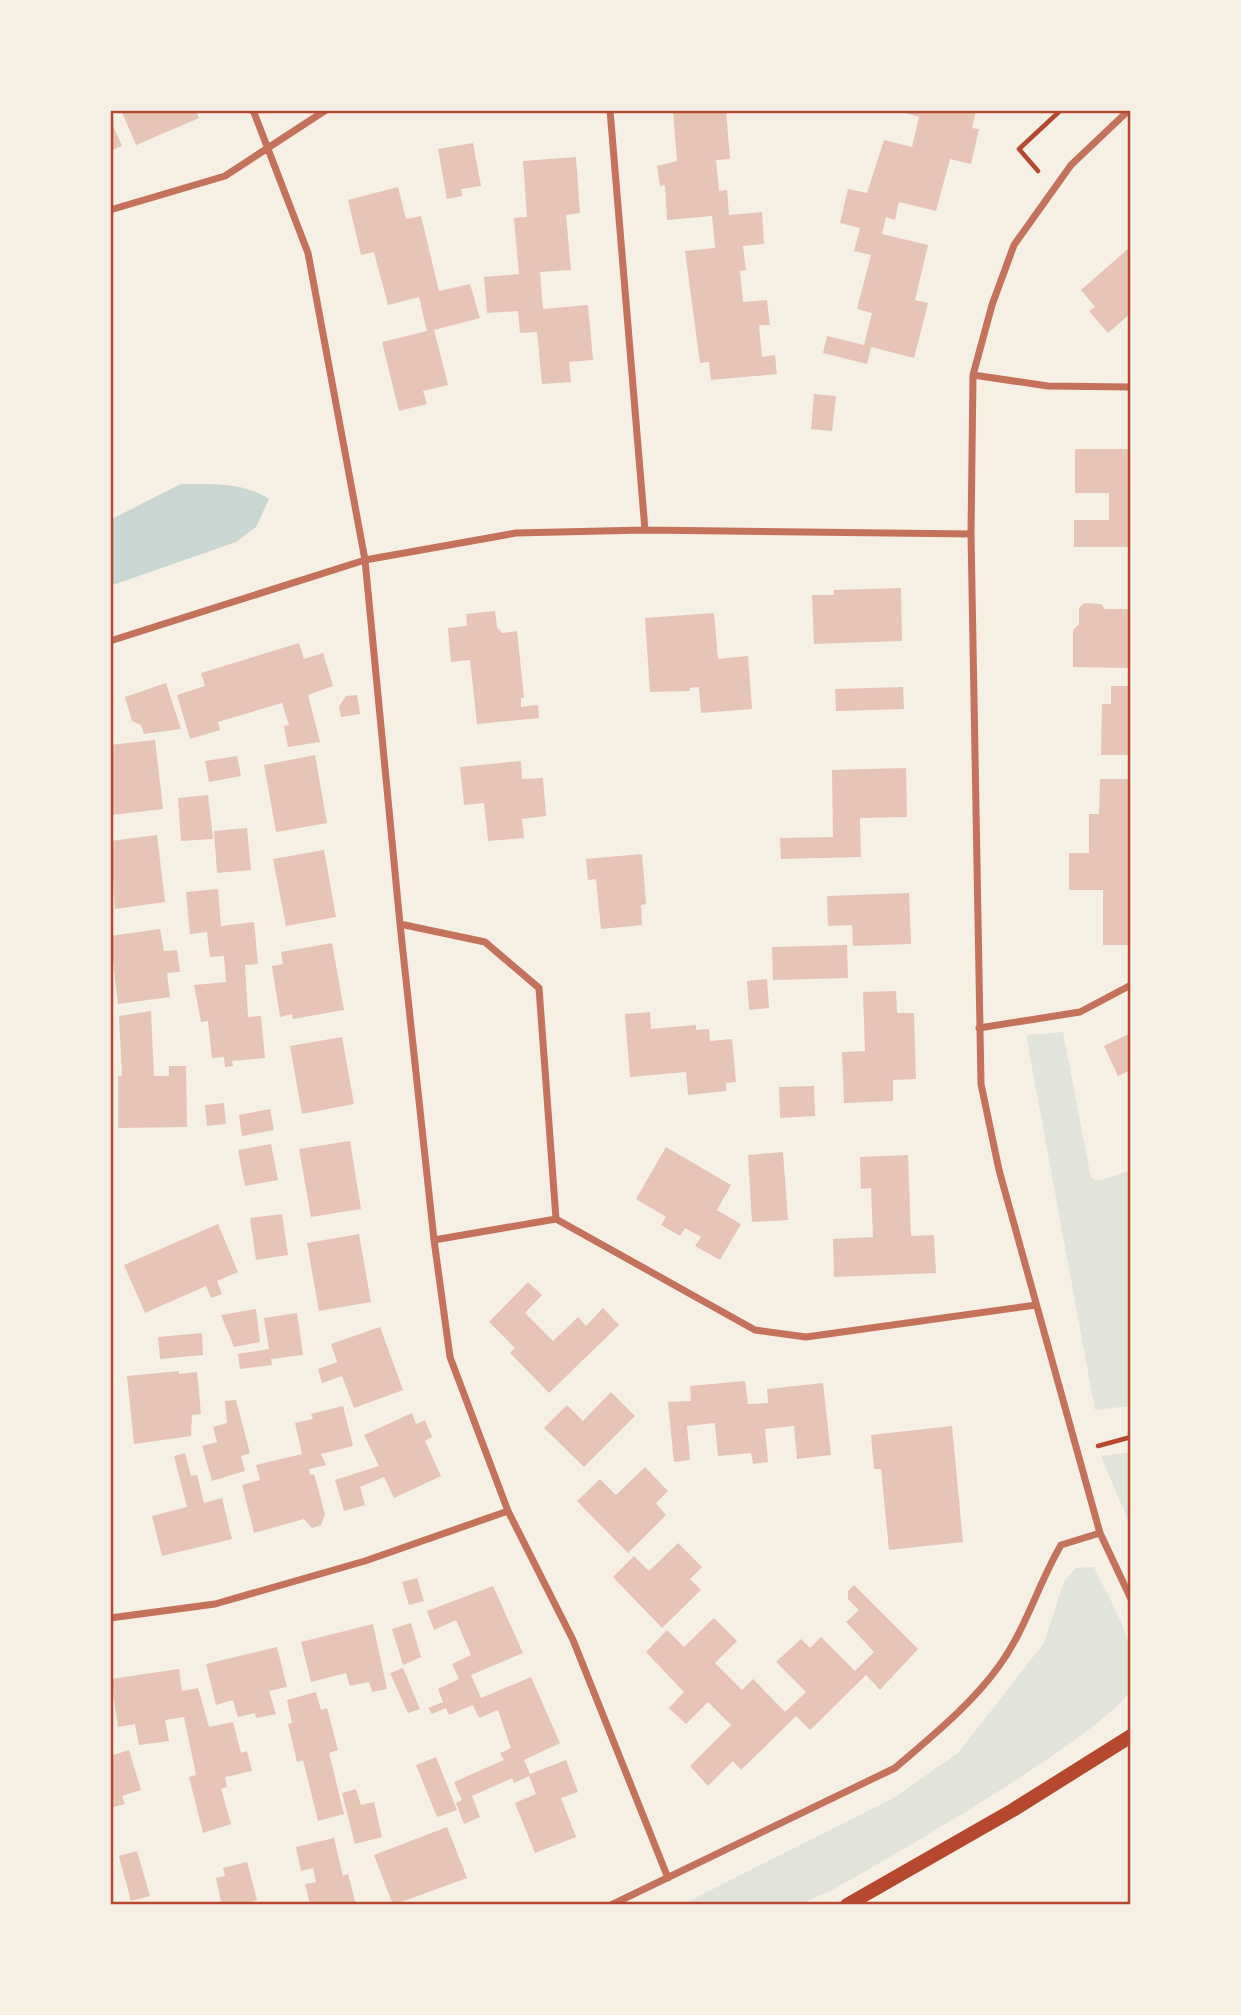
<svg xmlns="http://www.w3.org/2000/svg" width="1241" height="2015" font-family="Cabin,sans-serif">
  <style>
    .green { fill: #e2e4dc }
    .water { fill: #c9d6d2 }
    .building { fill: #e6c5b7 }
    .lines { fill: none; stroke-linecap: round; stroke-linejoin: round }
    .path { stroke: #b5482f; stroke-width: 4.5 }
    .minor { stroke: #c5725c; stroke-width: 7 }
    .secondary { stroke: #b5482f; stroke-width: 14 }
    .neatline { fill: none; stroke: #b5482f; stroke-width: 2.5 }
  </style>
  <rect width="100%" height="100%" fill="#f6efe4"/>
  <path class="green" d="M1063,1032L1091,1178L1099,1181L1131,1170V1406L1095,1410L1027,1040L1028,1035Z
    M1131,1452V1517L1127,1518L1101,1456Z
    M1094,1567C1111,1603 1140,1646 1131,1687C1123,1724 879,1864 834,1889L799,1905H681L892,1799L958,1753L1044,1643L1064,1581L1076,1568Z"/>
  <path class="water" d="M181,484C210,484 244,482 269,499L256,527L236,542L110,586V520Z"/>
  <path class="building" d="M121,110H196L199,118L136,145Z
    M673,110H726L730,159L716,160L719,191L727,190L729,215L762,212L764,244L743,246L746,270L740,271L743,302L767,300L770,325H759L762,357L775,355L777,374L711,380L709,362L700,363L685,251L715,248L712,216L667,220L665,185L660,186L657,166L677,161Z
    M896,110H976L972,128L979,129L971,164L950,159L936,211L899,202L895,220L886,217L882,234L928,245L915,300L928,303L914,358L871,347L867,364L823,353L827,336L864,345L872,313L857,309L871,255L854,251L860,228L840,223L848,189L867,193L884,140L912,147L919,117Z
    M110,119L122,146L110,151Z
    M473,143L481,186L461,189L462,196L447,199L438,149Z
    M576,157L580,213L566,215L571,270L540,272L543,309L588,305L593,360L569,362L571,382L542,384L537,332L520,333L518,311L487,313L484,277L519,274L514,218L527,217L523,161Z
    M398,187L406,219L421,216L439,291L470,284L480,318L434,330L448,385L423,391L427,404L399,411L382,342L427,331L419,297L388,305L374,252L361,255L348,200Z
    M1129,248L1131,313L1108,333L1089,311L1095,307L1081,290Z
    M814,394L836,396L832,431L811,429Z
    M1075,449H1131V547H1074V520H1109V493H1075Z
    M901,588L902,641L814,644L812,595H834V590Z
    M1084,603L1101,604L1105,609H1131L1128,668L1073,667V630L1079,624V608Z
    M495,611L497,627L502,633L517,631L524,698H521V707L538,705L539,718L477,724L470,660L451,662L448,628L467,626L466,614Z
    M714,613L718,659L748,656L752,709L701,713L699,687L690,688V691L650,692L645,618Z
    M299,643L304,659L323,653L333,686L308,695L320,742L288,747L284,726L289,725L282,703L218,722L220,730L190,739L177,695L205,686L201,673Z
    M166,683L181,729L144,734L141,725L132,721L125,697Z
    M1111,686H1131V755H1101L1102,704H1111Z
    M903,687L904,709L836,711L835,689Z
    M357,695L360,714L341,717L339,706L346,696Z
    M155,740L163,809L112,815L110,745Z
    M315,755L327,823L276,832L264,765Z
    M237,756L241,776L209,782L205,761Z
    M521,761L522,779L543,778L546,816L522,819L524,838L488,841L484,803L464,805L460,767Z
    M906,768L907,817L860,818L861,857L781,859L780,838L833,837L832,770Z
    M1100,779H1131V945H1103V890H1069V853H1089V814H1099Z
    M208,795L213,839L181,841L178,798Z
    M247,828L251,870L217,873L214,831Z
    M157,835L165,902L115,909L110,841Z
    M324,850L336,917L286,926L273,859Z
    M642,854L646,904L641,905L642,925L601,929L596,879L588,880L586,859Z
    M218,889L221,926L254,922L258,964L245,965L248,1017L261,1016L265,1058L232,1061L233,1066L225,1067L224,1057L212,1058L208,1021L201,1022L194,985L226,982L224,956L210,957L207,932L190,934L186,892Z
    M909,893L911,944L853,946L852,925L828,926L827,896Z
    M160,929L164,951L177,950L180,972L167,973L170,997L118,1004L110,936Z
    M332,943L344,1010L293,1019L292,1014L280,1017L272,966L283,964L281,952Z
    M847,945L848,978L773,980L772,947Z
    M767,979L769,1008L749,1010L747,981Z
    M896,991L897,1013H914L916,1079L893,1080V1101L844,1103L842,1052L865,1051L863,992Z
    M151,1011L154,1076H169V1066H186L187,1127L118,1128V1076H122L119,1016Z
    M650,1012L651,1029L696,1025V1030L709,1029L710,1041L732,1039L736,1082L726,1083V1091L688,1095L686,1072L630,1077L625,1014Z
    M1131,1033V1070L1118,1076L1104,1046Z
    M342,1037L354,1104L302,1114L290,1046Z
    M814,1086L815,1116L780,1118L779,1087Z
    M224,1103L226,1124L207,1126L205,1105Z
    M270,1109L274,1130L242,1136L239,1115Z
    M350,1141L361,1209L311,1217L299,1149Z
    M271,1144L278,1180L245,1186L238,1150Z
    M666,1147L731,1185L717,1210L741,1224L720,1260L695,1246L701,1237L685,1228L680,1236L661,1225L666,1217L636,1199Z
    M783,1152L788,1220L752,1222L748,1155Z
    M908,1155L911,1236L934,1235L936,1273L834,1277L833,1239L873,1237L871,1188L861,1189L860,1157Z
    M282,1214L288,1255L256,1260L250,1218Z
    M218,1224L238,1272L217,1281L222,1294L211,1298L206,1286L145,1313L124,1265Z
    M359,1234L371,1302L319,1311L307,1243Z
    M528,1282L542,1295L525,1313L553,1341L578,1317L586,1326L603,1308L619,1325L549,1393L510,1353L515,1348L489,1322Z
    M256,1309L260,1342L234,1347L221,1315Z
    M297,1313L303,1355L271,1359L272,1365L240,1369L238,1354L269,1349L264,1318Z
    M380,1327L403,1390L354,1408L342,1376L322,1383L318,1369L337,1362L331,1344Z
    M202,1333L203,1355L160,1359L158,1337Z
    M179,1371V1374L197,1372L201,1414L192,1415L191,1436L134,1444L127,1376Z
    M745,1381L748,1404L768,1403L767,1389L823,1383L831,1455L797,1459L794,1426L765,1429L768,1462L753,1464L751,1453L718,1456L715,1423L687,1426L690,1460L674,1462L668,1402L691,1401L690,1386Z
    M611,1392L635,1416L584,1467L544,1428L567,1405L583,1421Z
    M236,1400L250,1453L241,1456L245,1471L212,1481L202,1446L217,1442L213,1427L227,1423L225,1401Z
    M343,1406L353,1446L321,1454L326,1465L309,1469L310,1475L314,1474L325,1514L321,1525L312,1528L304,1519L254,1533L242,1485L260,1480L256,1465L302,1454L295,1423L313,1419L311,1414Z
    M412,1413L416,1424L425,1420L432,1437L425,1441L441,1476L394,1498L384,1477L360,1487L365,1505L344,1511L335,1480L379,1466L364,1435Z
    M952,1426L963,1542L889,1550L881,1469H874L871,1435Z
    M185,1453L191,1476L197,1475L204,1503L222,1498L232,1539L162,1556L152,1516L187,1507L174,1456Z
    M645,1467L668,1491L656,1503L666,1515L628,1553L577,1501L600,1479L616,1495Z
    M678,1543L702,1567L690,1579L701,1590L662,1628L613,1577L634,1556L649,1571Z
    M417,1578L424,1601L409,1605L402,1582Z
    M854,1585L918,1649L880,1690L866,1675L810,1730L796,1716L741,1770L733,1761L708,1786L690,1766L731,1725L708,1702L686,1724L669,1708L684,1692L646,1652L667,1630L684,1647L714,1618L737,1641L715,1663L742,1690L753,1679L785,1712L806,1692L776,1662L801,1639L810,1648L821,1637L855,1671L874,1652L846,1622L859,1610L848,1599V1591Z
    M493,1586L523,1653L471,1675L481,1698L531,1677L560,1743L524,1760L530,1774L566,1760L578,1792L561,1798L576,1837L535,1853L515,1803L536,1794L529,1776L514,1783L512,1778L472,1796L480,1817L464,1824L456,1803L462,1800L454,1782L504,1760L500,1753L511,1748L498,1710L479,1718L473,1705L449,1715L446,1708L432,1714L428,1708L443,1702L438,1689L459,1679L452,1664L471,1655L456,1620L434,1630L427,1611Z
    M411,1623L421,1657L403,1665L392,1629Z
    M373,1624L387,1689L372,1692L369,1682L350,1686L346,1673L311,1682L301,1642Z
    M277,1647L287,1687L269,1691L276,1714L256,1718L255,1713L238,1717L233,1700L216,1705L206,1664Z
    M403,1668L420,1709L408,1713L390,1673Z
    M179,1669L182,1691L198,1688L209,1727L233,1722L241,1753L247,1751L252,1771L225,1777L227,1787L221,1789L231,1824L203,1833L189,1777L196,1775L184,1717L165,1720L169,1741L139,1745L135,1724L118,1727L111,1679Z
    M316,1692L321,1710L327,1708L338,1750L329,1753L344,1814L318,1821L303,1760L297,1762L288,1724L292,1723L287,1700Z
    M129,1750L141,1790L122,1796L125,1804L110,1808V1756Z
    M436,1757L457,1810L437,1817L416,1765Z
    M356,1789L361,1805L374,1802L382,1837L355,1844L342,1793Z
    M447,1827L467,1878L393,1905L374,1855Z
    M334,1838L343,1876L348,1874L356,1905H310L305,1884L316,1882L313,1868L301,1871L296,1847Z
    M137,1851L150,1896L131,1901L119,1856Z
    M247,1862L257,1900L243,1905H210L221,1901L216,1878L225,1876L223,1868Z"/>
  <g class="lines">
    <path class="path" d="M1038,171L1019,149L1061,110
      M1098,1446L1131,1437"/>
    <path class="minor" d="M253,110L308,253L365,560L400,924L434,1240L450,1357L508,1511L573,1640L668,1878
      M610,110L645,530
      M1129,110L1071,165L1014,245L992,305L973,375L971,534L981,1084L999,1170L1100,1533L1131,1599
      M110,210L225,176L326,110
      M973,375L1048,386L1131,387
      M110,641L365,560L516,533L645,530L971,534
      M400,924L485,942L539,988L556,1219
      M979,1028L1080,1012L1131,985
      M434,1240L556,1219L755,1330L806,1337L1036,1305
      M110,1618L215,1604L365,1561L508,1511
      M611,1905L895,1768C931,1737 971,1705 999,1666C1026,1629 1038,1584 1061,1545L1100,1533"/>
    <path class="secondary" d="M847,1905L1013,1810L1131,1736"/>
  </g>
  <rect width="1241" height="2015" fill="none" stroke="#f6efe4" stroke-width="224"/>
  <rect x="112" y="112" width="1017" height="1791" class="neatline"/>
</svg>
